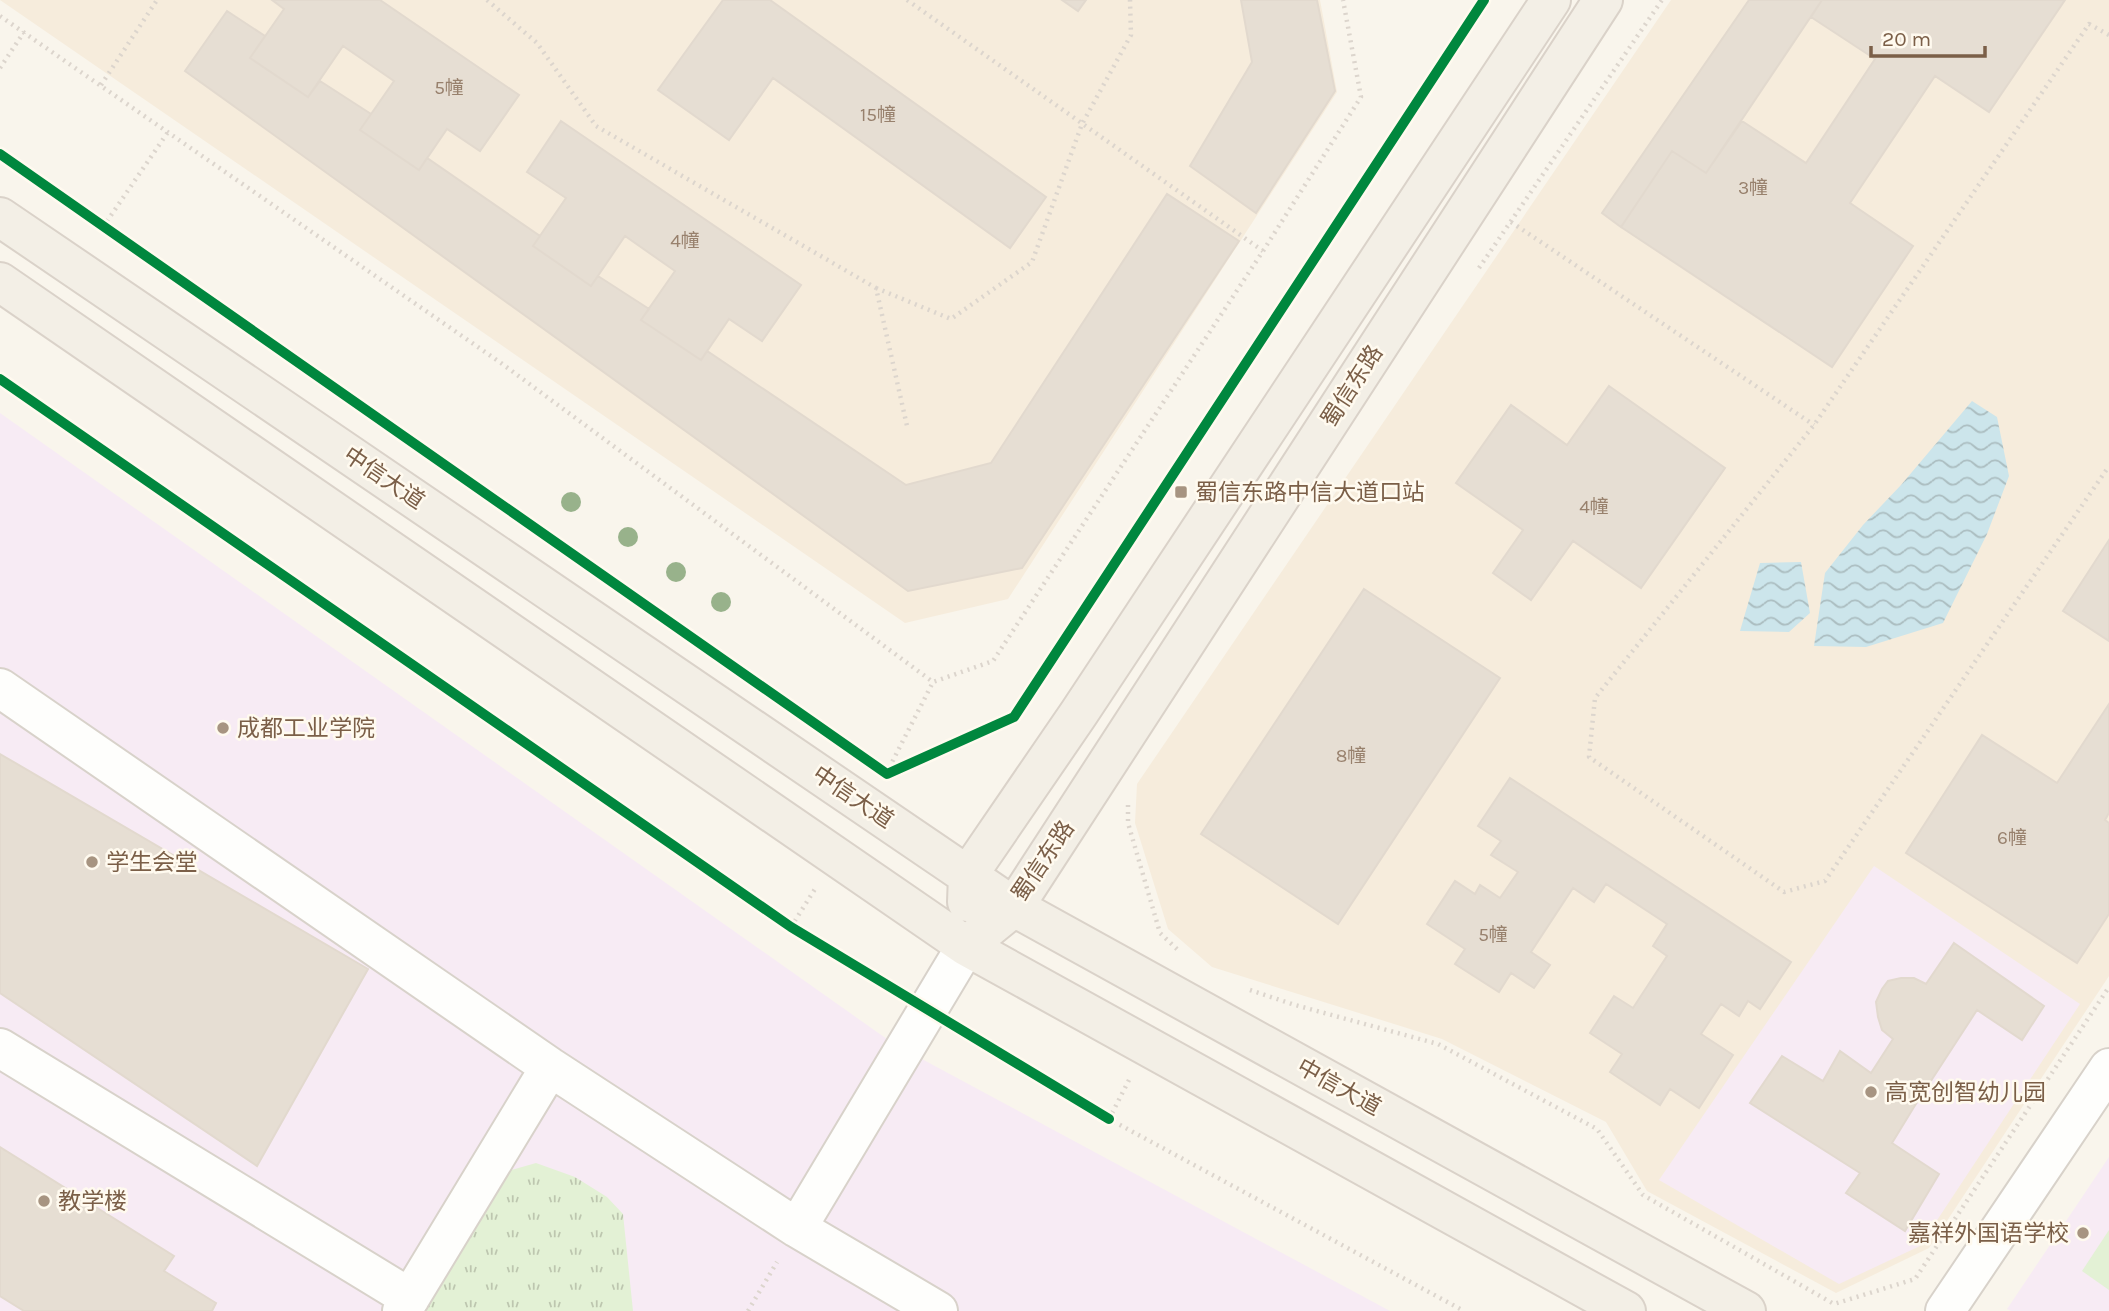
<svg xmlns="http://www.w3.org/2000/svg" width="2109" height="1311" font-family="Karla,'Noto Sans SC',sans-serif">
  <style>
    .residential { fill: #f6ecdc }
    .education { fill: #f7ebf4 }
    .grass { fill: url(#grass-tufts) }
    .garden { fill: #e3f1d5 }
    .water { fill: url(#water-waves) }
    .building { fill: #e6ded3; stroke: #e2d9ce; stroke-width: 2 }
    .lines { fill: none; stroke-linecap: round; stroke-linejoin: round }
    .minor-casing { stroke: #d8d2ca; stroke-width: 42 }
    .major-casing { stroke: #dad2c9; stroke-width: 42 }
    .path { stroke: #dcd5cd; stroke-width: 4.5; stroke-dasharray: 2 5; stroke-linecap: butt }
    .minor { stroke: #fefefc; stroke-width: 38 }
    .major { stroke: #f3efe6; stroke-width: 38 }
    .cycleway-casing { stroke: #fffaef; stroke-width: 15 }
    .cycleway { stroke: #00873e; stroke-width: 10 }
    .tree { fill: #98b28b }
    .poi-dot { fill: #a79481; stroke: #fffaef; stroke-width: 2.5 }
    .labels { text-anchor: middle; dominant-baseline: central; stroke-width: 5; stroke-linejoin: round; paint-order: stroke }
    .number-label { font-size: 19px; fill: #98816d }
    .street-label { font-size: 23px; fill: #7b5f48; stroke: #fffaef }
    .poi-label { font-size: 23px; fill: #7b5f48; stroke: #fffaef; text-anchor: start }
  </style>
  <defs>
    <pattern id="grass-tufts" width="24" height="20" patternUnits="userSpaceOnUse" patternTransform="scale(1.75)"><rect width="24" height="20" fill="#e3f1d5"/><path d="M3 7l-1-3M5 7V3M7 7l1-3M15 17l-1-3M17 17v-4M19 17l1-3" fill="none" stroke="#bdc6af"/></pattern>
    <pattern id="water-waves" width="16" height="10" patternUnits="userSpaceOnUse" patternTransform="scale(1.75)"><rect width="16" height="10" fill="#cce5eb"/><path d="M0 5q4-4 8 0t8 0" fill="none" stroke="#abbdc0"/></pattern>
  </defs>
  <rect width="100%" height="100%" fill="#f9f5ec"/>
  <path class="residential" d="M0,0H1320L1337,92L1008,599L905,623Z
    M1671,0H2109V976L1929,1248L1836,1293L1647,1191L1606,1122L1442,1039L1212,967L1168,929L1135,823L1137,784Z"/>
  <path class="education" d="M0,413L894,1044L1390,1311H0Z
    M1874,866L2080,1004L1920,1246L1839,1284L1659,1180Z
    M2109,1157V1311H2011L2007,1309Z"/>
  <path class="grass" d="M536,1163L575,1177L607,1197L623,1214L633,1311H412L498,1174Z"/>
  <path class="garden" d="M2109,1230V1290L2082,1271Z"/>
  <path class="water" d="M1972,401L1997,417L2009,476L1987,534L1943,623L1866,647L1814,646L1825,573L1863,525L1901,485Z
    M1801,562L1810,613L1789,632L1740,631L1760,563Z"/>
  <path class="building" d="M272,0H380L519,95L480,151L447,129L419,170L360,130L394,81L343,46L308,97L250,58L284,9Z
    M723,0H770L1046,197L1010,248L773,78L729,140L658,90Z
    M1062,0H1086L1078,11Z
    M1241,0H1317L1335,91L1256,213L1190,166L1252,62Z
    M1749,0H1822L1706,173L1672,151L1621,227L1602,213Z
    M1822,0H2065L1989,112L1935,76L1850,203L1913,246L1832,367L1621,227L1672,151L1706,173L1742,121L1806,163L1875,59L1811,17Z
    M227,11L265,36L250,58L308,97L320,81L371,114L360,130L419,170L427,158L540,236L533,246L591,286L598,276L649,309L641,320L701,360L707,351L906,485L991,463L1167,194L1239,241L1022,568L908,591L185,71Z
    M561,121L801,285L762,341L729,319L701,360L641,320L675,271L625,236L591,286L533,246L566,198L527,172Z
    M1609,386L1725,468L1641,588L1573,541L1531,600L1493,573L1523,530L1456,483L1511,405L1567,445Z
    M2109,540V641L2063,611Z
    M1364,589L1500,678L1338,924L1201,834Z
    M2109,704V813L2105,820L2109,823V914L2077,963L1906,853L1982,735L2057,783Z
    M0,754L368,969L257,1166L0,993Z
    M1510,778L1791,962L1760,1009L1748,1001L1739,1016L1721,1004L1701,1034L1733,1055L1699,1108L1670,1089L1660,1105L1610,1072L1622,1054L1590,1033L1614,996L1633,1008L1667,956L1653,946L1667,924L1606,884L1594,902L1573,888L1531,952L1550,965L1534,988L1511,973L1499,992L1455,964L1465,949L1427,924L1455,881L1475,894L1480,885L1500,898L1518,872L1491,855L1501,841L1478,826Z
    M1954,943L2044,1006L2022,1040L1977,1010L1914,1107L1892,1143L1939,1174L1905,1231L1846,1193L1860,1173L1750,1103L1782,1056L1823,1081L1840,1051L1871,1073L1893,1039L1882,1030L1878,1017L1876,1002L1882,989L1888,981L1901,978H1914L1926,984Z
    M0,1147L174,1256L164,1271L216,1303L212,1311H24L0,1296Z"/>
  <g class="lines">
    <defs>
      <path id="minor" d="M0,688L550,1067L797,1228L938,1311
        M0,1048L410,1298
        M797,1228L966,946
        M402,1311L550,1067
        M1945,1311L2109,1068"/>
      <path id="major" d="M0,217L1014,907L1746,1311
        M0,282L966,946L1626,1311
        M967,902L968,875L1079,713L1551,0
        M966,946L1014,907L1603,0"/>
    </defs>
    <use href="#minor" class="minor-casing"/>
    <use href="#major" class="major-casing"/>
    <path class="path" d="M487,0L537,43L596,126L876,288L907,426
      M907,0L1263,251
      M0,16L501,363L933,682L993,661L1263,251L1361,97L1343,0
      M2109,35L2089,24L1814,425L1595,698L1589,757L1784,892L1825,881L2109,466
      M0,68L24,32
      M101,85L157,0
      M1511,222L1814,425
      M103,227L168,132
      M1479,268L1662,0
      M876,288L951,319L1032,262L1082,124L1131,35L1130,0
      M886,774L933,682
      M1128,805V823L1160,933L1179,951
      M791,927L815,889
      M1250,990L1295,1005L1438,1044L1597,1129L1643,1195L1834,1304L1915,1279L2109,987
      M1129,1080L1109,1119L1464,1311
      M748,1311L777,1262"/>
    <use href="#minor" class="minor"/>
    <use href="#major" class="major"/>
    <defs>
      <path id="cycleway" d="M0,154L887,774L1014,717L1484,0
        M0,379L791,927L1109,1119"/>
    </defs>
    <use href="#cycleway" class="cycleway-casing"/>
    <use href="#cycleway" class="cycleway"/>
  </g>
  <g class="tree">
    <circle cx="571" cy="502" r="10"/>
    <circle cx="628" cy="537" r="10"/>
    <circle cx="676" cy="572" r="10"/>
    <circle cx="721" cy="602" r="10"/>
  </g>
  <g class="poi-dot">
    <rect x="1174" y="485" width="14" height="14" rx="3.5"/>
    <circle cx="223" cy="728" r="7"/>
    <circle cx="92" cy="862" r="7"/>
    <circle cx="1871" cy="1092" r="7"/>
    <circle cx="44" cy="1201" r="7"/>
    <circle cx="2083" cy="1233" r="7"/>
  </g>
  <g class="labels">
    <g class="number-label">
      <text x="449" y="88">5幢</text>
      <text x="878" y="115">15幢</text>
      <text x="1753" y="188">3幢</text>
      <text x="685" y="241">4幢</text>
      <text x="1594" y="507">4幢</text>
      <text x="1351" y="756">8幢</text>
      <text x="2012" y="838">6幢</text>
      <text x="1493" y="935">5幢</text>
    </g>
    <g class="street-label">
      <text transform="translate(1352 386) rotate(-57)">蜀信东路</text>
      <text transform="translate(384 478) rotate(34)">中信大道</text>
      <text transform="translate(853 797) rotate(34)">中信大道</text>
      <text transform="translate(1043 861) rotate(-56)">蜀信东路</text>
      <text transform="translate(1339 1087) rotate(29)">中信大道</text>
    </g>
    <g class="poi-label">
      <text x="1195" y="492">蜀信东路中信大道口站</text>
      <text x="237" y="728">成都工业学院</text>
      <text x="106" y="862">学生会堂</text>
      <text x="1885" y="1092">高宽创智幼儿园</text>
      <text x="58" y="1201">教学楼</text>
      <text x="2069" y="1233" text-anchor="end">嘉祥外国语学校</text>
    </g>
  </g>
  <path d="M1871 46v10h114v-10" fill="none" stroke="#7b5f48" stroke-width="3.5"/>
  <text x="1882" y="46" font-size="21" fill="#7b5f48" stroke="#fffaef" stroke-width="5" paint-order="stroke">20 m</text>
</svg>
